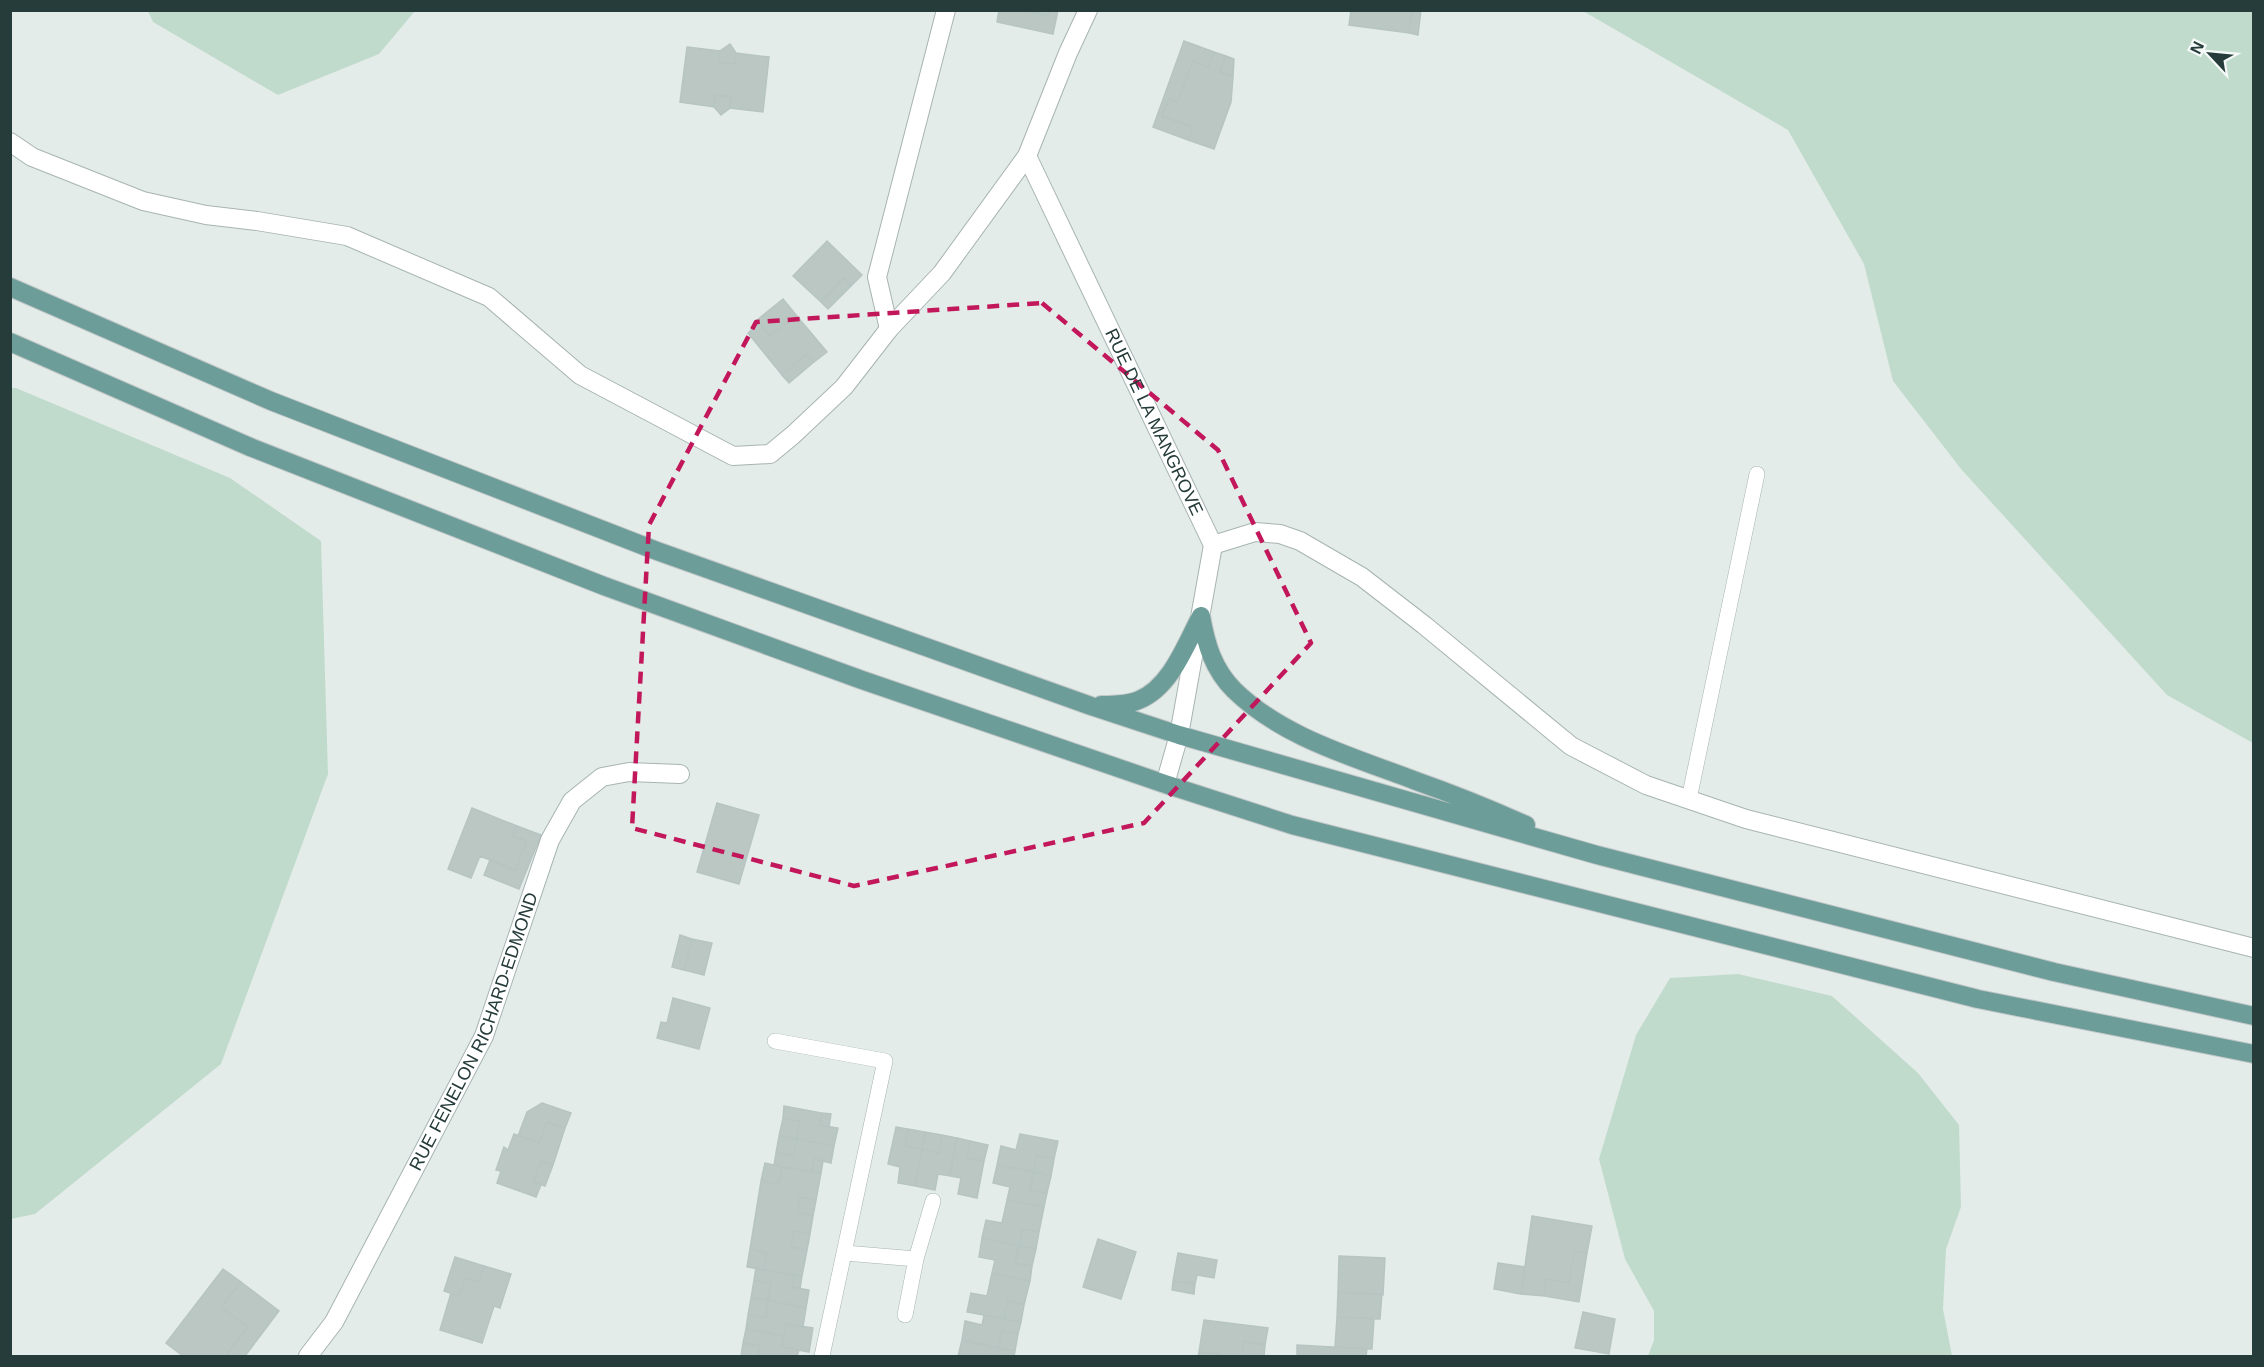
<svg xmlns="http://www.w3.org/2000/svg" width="2264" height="1367" font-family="Helvetica,sans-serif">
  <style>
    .green { fill: #c0dbcc }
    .building { fill: #bac7c3; stroke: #b7c5c2; stroke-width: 1.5 }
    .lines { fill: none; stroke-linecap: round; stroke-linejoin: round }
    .lane-casing { stroke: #a7b4b2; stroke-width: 16 }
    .street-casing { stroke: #a7b4b2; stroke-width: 20 }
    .primary-casing { stroke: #c2c8c8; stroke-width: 20 }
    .lane { stroke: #fff; stroke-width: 15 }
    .street { stroke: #fff; stroke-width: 18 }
    .primary { stroke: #6d9d99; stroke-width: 18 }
    .marked { fill: none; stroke: #c2185b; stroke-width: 4.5; stroke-dasharray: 12 8; stroke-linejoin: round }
    .labels { text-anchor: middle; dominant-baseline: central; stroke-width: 4.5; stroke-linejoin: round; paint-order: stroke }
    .street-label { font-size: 18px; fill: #253c3a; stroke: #f5f9f7 }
  </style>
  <rect width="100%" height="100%" fill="#e4ecea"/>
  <path class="green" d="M148,11H415L379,54L278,95L153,22Z
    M1583,11H2253V743L2167,695L1961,469L1893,381L1864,264L1788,130Z
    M11,388H16L230,478L321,541L328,774L221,1064L35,1214L11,1219Z
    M1738,974L1832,996L1918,1073L1959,1125L1961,1207L1946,1249L1943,1309L1952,1356H1648L1654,1340V1311L1625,1259L1599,1159L1636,1035L1670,978Z"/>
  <path class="building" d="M999,10H1021L1048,16L1050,10H1058L1053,34L997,22Z
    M1021,10H1050L1048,16Z
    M1351,10H1412L1409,33L1349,25Z
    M1412,10H1421L1418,35L1409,33Z
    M1184,41L1214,52L1208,67L1193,61L1177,102L1169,99L1162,116L1193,127L1188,140L1153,127Z
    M730,44L736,53L735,64L719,62L720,51Z
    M687,47L720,51L719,62H721L735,64L736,53L769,57L763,112L730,108L731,97L715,95L714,107L680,102Z
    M1214,52L1226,56L1220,72L1233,77L1231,102L1214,149L1188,140L1193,127L1162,116L1169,99L1177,102L1193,61L1208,67Z
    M1226,56L1234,59L1233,77L1220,72Z
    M715,95L731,97L730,108L721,115L714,107Z
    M827,241L862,275L851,286L843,278L821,302L793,276Z
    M843,278L851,286L828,309L821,302Z
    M783,299L796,315L770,336L757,320Z
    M796,315L827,352L814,362L807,354L782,375L748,333L759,323L770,336Z
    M807,354L814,362L789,383L782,375Z
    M717,803L759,815L739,884L697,872Z
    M472,808L517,826L512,836L527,841L515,870L480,856L471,878L448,869Z
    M517,826L541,835L519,889L484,875L490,860L515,870L527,841L512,836Z
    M680,935L692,939L684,970L672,967Z
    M692,939L712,943L704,975L684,970Z
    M673,998L710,1008L699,1049L657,1038L661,1022L667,1023Z
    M542,1103L571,1113L565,1128L547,1122L539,1143L518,1136L527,1112Z
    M784,1106L822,1113L820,1125L838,1128L834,1146L797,1139L800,1121L783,1118Z
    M822,1113L831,1114L829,1127L820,1125Z
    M783,1118L800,1121L797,1139L779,1136Z
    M547,1122L565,1128L553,1165L541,1161L534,1182L541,1185L536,1197L497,1183L501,1171L496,1170L504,1147L508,1150L514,1134L539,1143Z
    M896,1127L908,1129L905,1146L922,1149L915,1186L898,1183L900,1167L888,1164Z
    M908,1129L925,1132L922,1149L905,1146Z
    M925,1132L942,1135L939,1153L922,1149Z
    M1020,1134L1058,1141L1054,1159L1037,1155L1034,1172L997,1165L1001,1146L1016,1150Z
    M942,1135L957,1138L950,1176L938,1174L935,1190L915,1186L922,1149L939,1153Z
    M779,1136L797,1139L794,1156L776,1153Z
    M957,1138L970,1141L967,1158L984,1161L977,1198L958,1194L961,1178L950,1176Z
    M797,1139L834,1146L831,1163L814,1159L812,1172L774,1165L776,1153L794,1156Z
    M970,1141L988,1145L984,1161L967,1158Z
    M1037,1155L1054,1159L1051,1176L1034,1172Z
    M814,1159L823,1161L821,1173L812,1172Z
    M541,1161L553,1165L545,1186L534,1182Z
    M765,1163L782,1167L779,1184L761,1181Z
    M997,1165L1034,1172L1030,1190L1047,1193L1044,1207L1007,1200L1010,1187L993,1183Z
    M782,1167L821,1173L816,1200L800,1197L798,1213L813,1216L810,1234L794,1231L791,1247L807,1250L802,1276L764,1270L767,1253L750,1249L761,1181L779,1184Z
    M1034,1172L1051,1176L1047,1193L1030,1190Z
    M800,1197L816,1200L813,1216L798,1213Z
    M1007,1200L1044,1207L1039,1232L1022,1229L1019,1246L982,1238L986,1220L1002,1223Z
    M1532,1216L1592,1226L1587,1253L1574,1251L1569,1283L1546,1279L1544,1296L1521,1294Z
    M1022,1229L1039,1232L1036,1249L1019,1246Z
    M794,1231L810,1234L807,1250L791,1247Z
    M982,1238L1019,1246L1015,1263L1032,1266L1030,1281L992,1273L995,1260L979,1257Z
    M1098,1239L1136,1252L1121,1299L1083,1287Z
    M1019,1246L1036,1249L1032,1266L1015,1263Z
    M750,1249L767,1253L764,1270L747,1267Z
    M1574,1251L1587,1253L1579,1302L1544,1296L1546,1279L1569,1283Z
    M1178,1253L1217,1260L1214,1278L1197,1275L1195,1284L1173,1281Z
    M1339,1256L1385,1258L1383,1295L1338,1292Z
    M455,1257L484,1266L479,1282L465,1278L459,1296L444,1291Z
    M1498,1263L1525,1267L1521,1294L1494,1289Z
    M484,1266L511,1274L500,1308L494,1306L482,1343L440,1330L451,1293L459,1296L465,1278L479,1282Z
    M756,1268L794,1275L792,1287L809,1290L806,1308L768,1300L771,1283L754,1280Z
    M223,1269L241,1282L221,1307L248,1327L225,1356H183L166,1343Z
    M992,1273L1030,1281L1024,1305L1008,1301L1004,1319L967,1312L971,1293L987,1296Z
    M794,1275L802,1276L800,1289L792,1287Z
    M754,1280L771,1283L768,1300L751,1298Z
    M1173,1281L1195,1284L1194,1294L1172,1290Z
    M241,1282L279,1311L245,1356H225L248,1327L221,1307Z
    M1338,1292L1382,1294L1380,1319L1337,1317Z
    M751,1298L768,1300L766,1318L748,1315Z
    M768,1300L806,1308L803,1327L786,1324L784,1336L746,1329L748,1315L766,1318Z
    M1008,1301L1024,1305L1021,1322L1004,1319Z
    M1583,1312L1615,1319L1609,1354L1575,1348Z
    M984,1315L1021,1322L1018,1334L1002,1331L998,1348L962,1340L965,1321L982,1325Z
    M1337,1317L1374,1319L1372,1349L1335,1347Z
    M1204,1320L1268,1328L1265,1345L1244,1341L1242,1356H1219L1220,1354L1199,1352Z
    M786,1324L813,1328L809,1352L782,1347Z
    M746,1329L784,1336L782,1347L799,1350L797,1356H759L760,1346L743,1343Z
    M1002,1331L1018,1334L1015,1351L998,1348Z
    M962,1340L998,1348L997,1356H958Z
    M1244,1341L1265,1345L1264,1356H1242Z
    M743,1343L760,1346L759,1356H741Z
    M1297,1345L1367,1349L1366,1356H1297Z
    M998,1348L1015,1351L1014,1356H997Z
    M1199,1352L1220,1354L1219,1356H1198Z"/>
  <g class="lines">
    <defs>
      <path id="lane" d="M1689,799L1757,474
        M775,1041L885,1061L822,1356
        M845,1253L916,1259
        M905,1315L916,1259L933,1201"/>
      <g id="street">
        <path d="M946,10L877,277L889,329L942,273L1027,156"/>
        <path id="s1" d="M1088,10L1068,53L1027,156L1213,545L1179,735L1165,784"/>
        <path d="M10,142L32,157L143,201L206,215L257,221L347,236L489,297L580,375L733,456L770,454L793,435L844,387L889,329"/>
        <path d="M1213,545L1255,532L1280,534L1300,541L1362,577L1424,625L1571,746L1646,785L1746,819L2254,948"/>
        <path id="s2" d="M308,1356L334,1322L484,1036L550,840L572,801L602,777L629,772L680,774"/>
      </g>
      <path id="primary" d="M10,287L271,401L657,551L1091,706L1179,735L1597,855L2054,972L2254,1016
        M10,342L250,447L604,586L862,680L1165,784L1292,825L1978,999L2254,1054
        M1201,616C1206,644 1213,669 1234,690C1283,738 1354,757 1416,781C1453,794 1490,809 1526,825
        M1101,705C1114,705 1128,705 1139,700C1171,687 1186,644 1201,616"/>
    </defs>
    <use href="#lane" class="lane-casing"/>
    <use href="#street" class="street-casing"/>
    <use href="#primary" class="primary-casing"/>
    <use href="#lane" class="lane"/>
    <use href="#street" class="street"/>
    <use href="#primary" class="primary"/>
  </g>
  <path class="marked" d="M1042,303L1218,450L1311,643L1144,823L854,886L632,828L649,525L756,322Z"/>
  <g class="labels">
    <g class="street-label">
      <text stroke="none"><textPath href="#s1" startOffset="453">RUE DE LA MANGROVE</textPath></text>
      <text stroke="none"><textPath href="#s2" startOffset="366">RUE FENELON RICHARD-EDMOND</textPath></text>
    </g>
  </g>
  <rect width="2264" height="1367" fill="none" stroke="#253c3a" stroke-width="24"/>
  <g transform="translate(2210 54) rotate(296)" stroke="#f5f9f7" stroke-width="4.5" paint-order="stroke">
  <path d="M0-4.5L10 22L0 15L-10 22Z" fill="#253c3a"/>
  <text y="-9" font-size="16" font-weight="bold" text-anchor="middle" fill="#253c3a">N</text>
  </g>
</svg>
